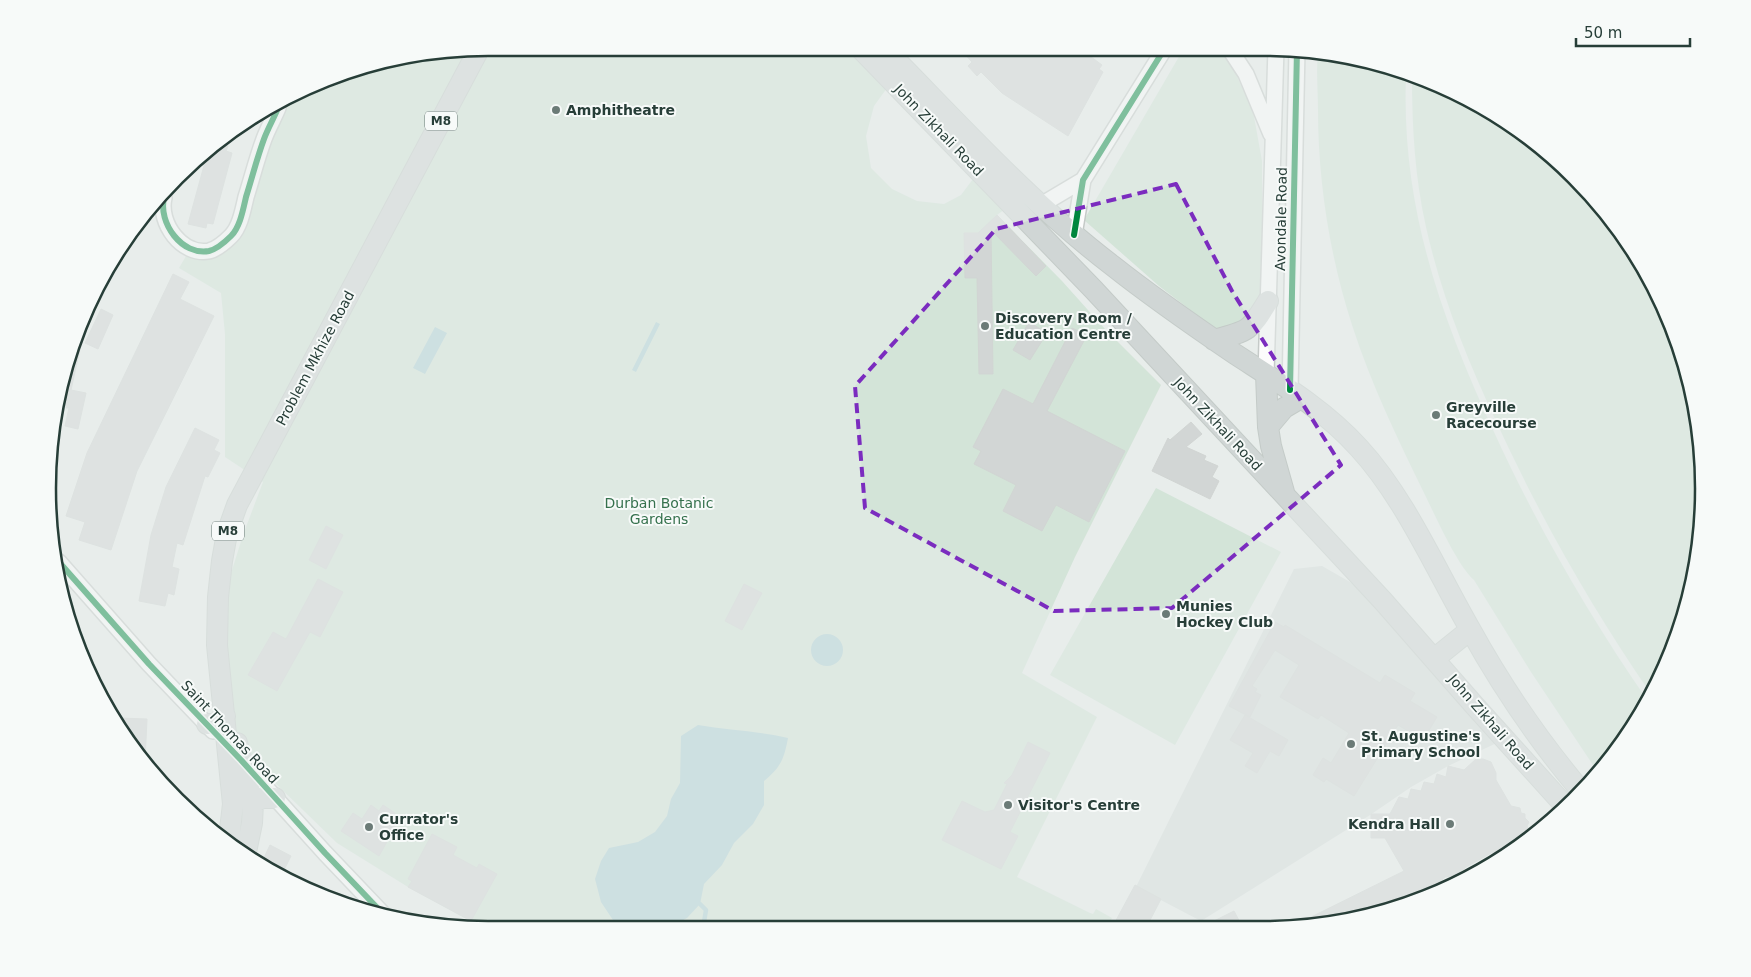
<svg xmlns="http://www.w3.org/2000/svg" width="1751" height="977" font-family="'DejaVu Sans',sans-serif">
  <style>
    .built { fill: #d7dddb }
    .green { fill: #d3e4d8 }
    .water { fill: #aed0d5 }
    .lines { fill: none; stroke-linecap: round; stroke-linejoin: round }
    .stream { stroke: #aed0d5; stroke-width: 4.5 }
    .building { fill: #d2d6d5; stroke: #d1d5d3 }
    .minor-casing { stroke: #c5cac8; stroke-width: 18 }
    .major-casing { stroke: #c4cbc8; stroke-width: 22 }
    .minor { stroke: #fcfcfc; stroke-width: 15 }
    .major { stroke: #d0d6d5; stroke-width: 20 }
    .cycleway-casing { stroke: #f7faf9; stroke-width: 9 }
    .cycleway { stroke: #00873e; stroke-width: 6 }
    .marked { fill: none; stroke: #7b2cbf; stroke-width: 4; stroke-dasharray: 10 6; stroke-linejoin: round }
    .poi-dot { fill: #6b7b77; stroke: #f7faf9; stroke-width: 2 }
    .labels { text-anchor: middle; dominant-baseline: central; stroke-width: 4; stroke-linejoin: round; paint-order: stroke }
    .shield { fill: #f7faf9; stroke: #657672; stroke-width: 1 }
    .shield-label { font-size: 12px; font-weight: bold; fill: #273e38 }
    .poi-label { font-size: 14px; font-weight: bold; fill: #273e38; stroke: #f7faf9; text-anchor: start }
    .street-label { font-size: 14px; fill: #273e38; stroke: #f7faf9 }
    .park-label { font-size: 14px; fill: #35714d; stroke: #f7faf9 }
    .rim { fill: none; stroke: #273e38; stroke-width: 2.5 }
  </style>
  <rect width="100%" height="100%" fill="#e8edeb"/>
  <path class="built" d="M1322,566L1383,601L1505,739L1448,766L1411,787L1370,815L1201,921L1136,887L1294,569Z"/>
  <path class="green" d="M489,48H847L887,88L874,106L866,136L871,168L892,189L917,201L944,204L961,195L976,175L1005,209L997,215L1062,281L1105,329L1161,385L1075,557L1022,673L1097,717L1017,877L1090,913L1093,914L1096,909L1112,918L1108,926L466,929L471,921L408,887L337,843L235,744L222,602L243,535L263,482L225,457V334L221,293L179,268L189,251L222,248L281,106L346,71Z
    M1184,48H1221L1228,57L1253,111L1262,161V299L1254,315L1229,330L1214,328L1159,286L1084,220Z
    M1318,53L1377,63L1406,75C1401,206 1440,315 1494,432C1537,526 1589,616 1648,701L1645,709L1597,771L1531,672L1474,580C1457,565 1436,517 1425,495C1398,440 1371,384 1352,325C1330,257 1318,182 1318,110C1318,91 1316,71 1318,53Z
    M1412,77L1483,106L1553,157L1612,220L1658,293L1688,374L1703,459L1700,546L1680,630L1651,694C1591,607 1539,515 1495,419C1466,357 1441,294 1426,227C1415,178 1412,128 1412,77Z
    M1156,488L1281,552L1175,745L1050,675Z"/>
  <path class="water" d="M656,322L660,324L636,372L632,370Z
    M435,327L447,333L425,374L413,368Z
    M811 650a16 16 0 1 1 32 0a16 16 0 1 1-32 0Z
    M698,725C728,730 758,731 788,738C784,759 781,767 764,781V805L753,824L734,843L722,865L704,884L700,904L687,918L676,924L660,928H635L613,920L601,902L595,879L601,861L609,848L638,842L655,832L667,816L671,799L680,783L681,736Z"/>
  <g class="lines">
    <path class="stream" d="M700,904L706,910L703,928"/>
  </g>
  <path class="building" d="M959,48H1079L1102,65L1099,69L1103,72L1068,136L1002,93L981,72L977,76L968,66L972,62Z
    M216,143L228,146L226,151L232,153L213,224L207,223L206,228L188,224L208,151Z
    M997,215L1046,266L1036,276L991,230L993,374H979L977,278H965L964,233H978Z
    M173,274L189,282L180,299L214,316L137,471L111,550L79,540L85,522L66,516L87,453Z
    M101,309L113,315L98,349L85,343Z
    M1029,322L1047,333L1030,360L1013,350Z
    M1072,328L1087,335L1047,411L1125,451L1089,522L1056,505L1042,531L1003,511L1016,485L974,464L981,451L973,447L1003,389L1033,404Z
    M75,348L80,349L71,390L86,393L78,429L65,426L69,408H66V406L60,405L62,375Z
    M1191,422L1202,434L1186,447L1206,456L1204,460L1218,466L1212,477L1219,481L1210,499L1152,471L1168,438L1170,440Z
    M195,428L219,440L214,450L220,453L208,477L205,476L183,545L177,543L172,567L179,569L174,595L168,593L165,606L139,601L151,535L166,487Z
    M326,526L343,535L326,569L309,560Z
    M318,579L343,592L320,637L310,632L277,691L248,675L273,632L286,639Z
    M744,584L762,593L742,630L725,621Z
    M1275,622L1284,627L1285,625L1380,683L1385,675L1415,693L1410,701L1437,717L1423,740L1398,725L1354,796L1326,779L1324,782L1313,775L1323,758L1331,763L1349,733L1321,715L1318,719L1280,697L1299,665L1275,650L1252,686L1257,689L1255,692L1261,695L1250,717L1229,706Z
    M1245,715L1288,740L1279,756L1270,751L1257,773L1245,766L1253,753L1230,740Z
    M119,718L147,719L145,761L127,732Z
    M1028,742L1050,753L1010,832L1018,836L1001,869L942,840L962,801L985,812L994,810L1007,784L1004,783L1012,775Z
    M1476,759H1483L1491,762L1496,773V780L1511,806L1520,808L1521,813L1525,814V818L1529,822L1527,826L1529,831L1525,833V838L1521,840L1519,845L1495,856L1493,852L1466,867L1457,875L1445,877L1434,887L1386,910L1320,926H1293L1404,871L1385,838H1371V814H1390L1399,797L1408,799L1411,789L1421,791L1424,782L1434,784L1437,774L1446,777L1448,766L1464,770Z
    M371,805L379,811L383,805L395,813L391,820L397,824L379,856L341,831L353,813L362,819Z
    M432,834L457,847L453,855L477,868L479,864L497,874L471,921L408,887L412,881L408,879Z
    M270,845L291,856L281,876L268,871L261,864Z
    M1135,885L1161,899L1147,926H1113Z
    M1234,911L1242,926H1204Z"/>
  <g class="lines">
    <defs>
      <path id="minor" d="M1229,48L1246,74L1271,134
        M164,198C158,223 182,256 209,251C217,249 225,242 231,236C240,227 243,210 246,197C252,178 257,158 264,139C268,128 274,118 278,108
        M1041,205L1083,180
        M1074,235L1083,180L1165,48
        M1266,374L1276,48
        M1290,390L1297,49
        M59,562L149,664L213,731
        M243,762L325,853L385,916"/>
      <path id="major" d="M860,48L1093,289L1383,601L1474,705L1566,807
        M884,48C958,123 1029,202 1113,266C1152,297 1194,326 1235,354C1278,382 1324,409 1359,448C1405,498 1436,570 1470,629C1502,687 1539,741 1581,791
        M1214,340C1249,331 1250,331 1268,301
        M1266,374L1268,427L1271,446L1284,492
        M1268,427L1284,408L1301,398
        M1434,659L1470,630
        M207,724H215L225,716
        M237,743L253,803L252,823L246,852
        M253,803L262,798H275
        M229,838L233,804L217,645L218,597L222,561L227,533L237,505L479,49"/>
    </defs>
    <use href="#minor" class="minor-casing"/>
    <use href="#major" class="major-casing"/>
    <use href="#minor" class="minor"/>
    <use href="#major" class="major"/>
    <defs>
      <path id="cycleway" d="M164,198C158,223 182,256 209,251C217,249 225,242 231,236C240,227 243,210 246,197C252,178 257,158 264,139C268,128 274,118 278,108
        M1074,235L1083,180L1165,48
        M1290,390L1297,49
        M59,562L149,664L241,760L325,853L385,916"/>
    </defs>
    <use href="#cycleway" class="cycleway-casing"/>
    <use href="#cycleway" class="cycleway"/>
  </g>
  <path d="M0 0H1751V977H0ZM1176,184L1232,291L1341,465L1172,608L1054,611L865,508L855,386L996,229Z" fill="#e8edeb" fill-opacity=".55" fill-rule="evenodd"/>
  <path class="marked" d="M1176,184L1232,291L1341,465L1172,608L1054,611L865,508L855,386L996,229Z"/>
  <g class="poi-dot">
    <circle cx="556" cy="110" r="5"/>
    <circle cx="985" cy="326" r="5"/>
    <circle cx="1436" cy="415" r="5"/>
    <circle cx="1166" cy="614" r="5"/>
    <circle cx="1351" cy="744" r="5"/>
    <circle cx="1008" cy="805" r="5"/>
    <circle cx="1450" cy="824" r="5"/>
    <circle cx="369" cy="827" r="5"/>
  </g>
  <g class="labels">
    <g class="shield">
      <rect x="425" y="111.5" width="32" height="19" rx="4"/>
      <rect x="212" y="521.5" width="32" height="19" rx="4"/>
    </g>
    <g class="shield-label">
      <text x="441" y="121">M8</text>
      <text x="228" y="531">M8</text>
    </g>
    <g class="poi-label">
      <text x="566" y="110">Amphitheatre</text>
      <text x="995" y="318">Discovery Room /<tspan x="995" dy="16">Education Centre</tspan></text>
      <text x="1446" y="407">Greyville<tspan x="1446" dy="16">Racecourse</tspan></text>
      <text x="1176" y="606">Munies<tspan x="1176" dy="16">Hockey Club</tspan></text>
      <text x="1361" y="736">St. Augustine's<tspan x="1361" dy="16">Primary School</tspan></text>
      <text x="1018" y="805">Visitor's Centre</text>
      <text x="379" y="819">Currator's<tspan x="379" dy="16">Office</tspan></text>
      <text x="1440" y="824" text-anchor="end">Kendra Hall</text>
    </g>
    <g class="street-label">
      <text transform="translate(939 130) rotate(46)">John Zikhali Road</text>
      <text transform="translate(1281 219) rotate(-89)">Avondale Road</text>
      <text transform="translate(315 358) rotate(-62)">Problem Mkhize Road</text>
      <text transform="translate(1218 424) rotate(47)">John Zikhali Road</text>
      <text transform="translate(1491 722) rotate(49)">John Zikhali Road</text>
      <text transform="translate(230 732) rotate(47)">Saint Thomas Road</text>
    </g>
    <g class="park-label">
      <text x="659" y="503">Durban Botanic<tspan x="659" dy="16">Gardens</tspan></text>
    </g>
  </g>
  <path d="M0 0H1751V977H0ZM488 56H1263A432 432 0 0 1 1695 488V489A432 432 0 0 1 1263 921H488A432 432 0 0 1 56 489V488A432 432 0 0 1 488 56Z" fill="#f7faf9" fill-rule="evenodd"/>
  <path class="rim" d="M488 56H1263A432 432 0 0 1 1695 488V489A432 432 0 0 1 1263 921H488A432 432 0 0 1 56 489V488A432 432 0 0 1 488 56Z"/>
  <path d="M1576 38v8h114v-8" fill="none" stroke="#273e38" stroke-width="2.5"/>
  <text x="1584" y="38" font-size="15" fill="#273e38" stroke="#f7faf9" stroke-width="4" paint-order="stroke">50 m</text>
</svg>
